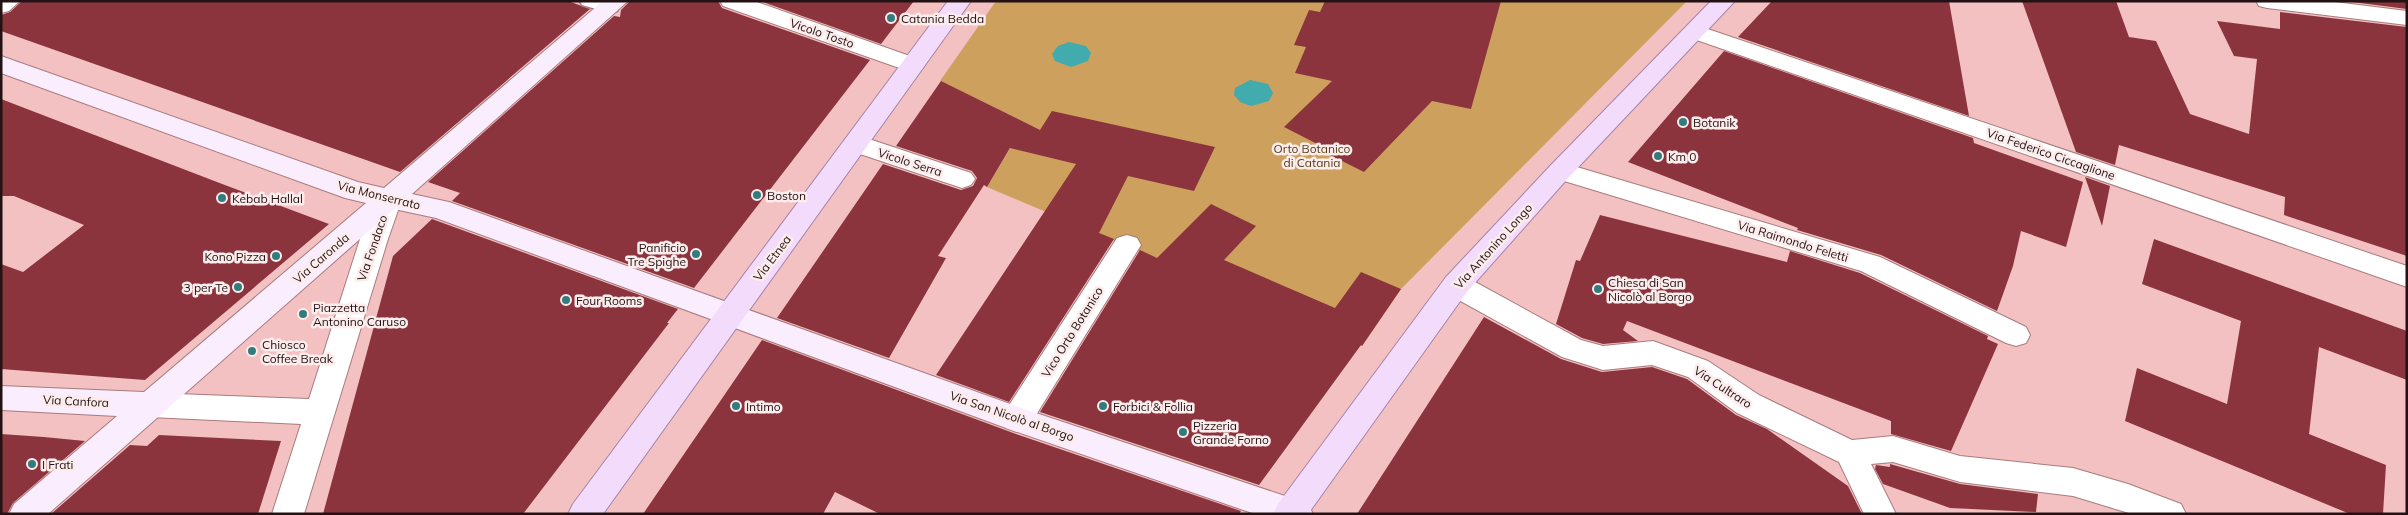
<svg xmlns="http://www.w3.org/2000/svg" width="2408" height="515" font-family="Mulish,sans-serif">
  <style>
    .green { fill: #cda15d }
    .water { fill: #41abad }
    .building { fill: #8c343e }
    .lines { fill: none; stroke-linecap: round; stroke-linejoin: round }
    .lane-casing { stroke: #a97b7c; stroke-width: 3 }
    .street-casing { stroke: #a97b7c; stroke-width: 2 }
    .secondary-casing { stroke: #a97b7c; stroke-width: 2 }
    .primary-casing { stroke: #a585a9; stroke-width: 2 }
    .lane { fill: #fff; fill-rule: evenodd }
    .street { fill: #fff; fill-rule: evenodd }
    .secondary { fill: #f9edfe; fill-rule: evenodd }
    .primary { fill: #f3dbfc; fill-rule: evenodd }
    .poi-dot { fill: #337c7d; stroke: #fcecec; stroke-width: 2 }
    .labels { text-anchor: middle; dominant-baseline: central; stroke-width: 5; stroke-linejoin: round; paint-order: stroke }
    .poi-label { font-size: 12px; fill: #231213; stroke: #fcecec; text-anchor: start }
    .street-label { font-size: 12px; fill: #231213; stroke: #fcecec }
    .park-label { font-size: 12px; fill: #56401c; stroke: #fcecec }
  </style>
  <rect width="100%" height="100%" fill="#f4c1c2"/>
  <path class="green" d="M996,1H1687L1401,289L1362,346L987,187L1023,127L1001,111L940,81Z"/>
  <path class="water" d="M1069,42L1086,46L1091,53L1088,61L1071,67L1055,61L1052,54L1058,46Z
    M1250,80L1268,84L1273,93L1269,101L1251,106L1240,102L1234,95L1235,88Z"/>
  <path class="building" d="M22,1H568L590,9L400,172L1,31V15L10,12Z
    M630,1H718L722,8L870,60L694,288L452,201L460,193L428,182L614,16L620,17L621,10Z
    M760,1H914L881,44Z
    M1325,1H1501L1471,109L1432,101L1364,172L1326,153L1329,150L1284,127L1332,81L1295,73L1306,47L1294,45L1309,10L1320,12Z
    M1772,1H1949L1969,116L1738,37Z
    M2022,1H2116L2129,37L2156,41L2190,114L2249,134L2257,59L2234,56L2217,21L2280,29V12L2407,27V256L2284,215L2285,197L2119,145L2115,165L2076,152Z
    M2344,1H2407V9Z
    M1724,51L1973,138L1974,143L2083,182L2066,247L2021,231L2013,266L1997,311L1881,255L1797,230L1798,228L1628,162Z
    M941,81L1040,130L1052,111L1215,147L1194,191L1128,176L1099,233L1114,239L1009,402L936,375L1076,164L1010,148L987,187L984,185L938,256L946,258L889,358L777,318L883,164L961,190L973,186L977,178L972,171L896,146Z
    M1,99L217,182L329,224L145,380L1,369V264L23,272L84,225L14,196H1Z
    M2085,177L2110,186L2102,226Z
    M1211,204L1256,226L1224,260L1335,308L1361,272L1401,289L1362,346L1361,345L1259,485L1040,412L1140,250L1157,258Z
    M1600,215L1787,262L1790,251L1860,273L1988,336L1987,339L1998,344L1951,451L1891,434V421L1627,321L1623,330L1638,341L1603,344L1582,338L1556,324L1576,260L1580,261Z
    M432,219L678,309L667,323H669L523,514H323L393,256Z
    M2154,239L2407,331V380L2319,347L2309,434L2386,465L2383,514H2350L2125,421L2137,368L2227,404L2241,321L2142,284Z
    M1484,317L1561,359L1602,372L1652,367L1687,379L1736,415L1767,429L1848,486L1862,514H1357Z
    M762,340L1016,434L1241,511L1239,514H880L835,492L823,514H643Z
    M1,434L44,437L85,441L13,503L7,514H1Z
    M159,435L281,441L258,514H51L130,445L147,446Z
    M1890,464L1960,484L2038,494L2036,512L1950,508L1883,484L1875,469L1876,465L1890,467Z"/>
  <g class="lines">
    <defs>
      <path id="lane" d="M580,1L617,3L619,7L617,11L610,13L582,5Z"/>
      <path id="street" d="M1,1H20L9,11L1,13Z
        M720,1H754L921,60L925,65L921,70L913,73L905,70L723,6Z
        M2256,1H2327L2407,11V25L2267,8L2259,6Z
        M1696,25L2407,266V287L1688,37L1684,32L1688,27Z
        M857,135L971,173L975,179L971,185L962,188L848,150L844,144L848,138Z
        M1560,162L1880,257L2026,327L2030,335L2026,343L2016,346L2006,343L1861,271L1551,177L1547,171L1551,165Z
        M389,190L398,192L402,199L388,239L304,514H272L301,424L150,417L139,414L135,405L139,396L150,393L309,399L360,239L380,192Z
        M1127,235L1137,238L1141,245L1028,428L1017,432L1006,428L1002,419L1006,410L1117,238Z
        M1456,274L1466,277L1581,340L1603,346L1653,341L1708,361L1759,395L1852,440L1893,436L1960,456L2073,468L2128,484L2181,504L2186,514H2132L2073,496L1960,482L1893,462L1871,464L1896,514H1864L1839,462L1737,413L1688,377L1652,365L1603,370L1562,357L1446,293L1442,285L1446,277Z"/>
      <path id="secondary" d="M603,1H628L412,194L449,202L1024,409L1297,500L1308,504L1313,514H1255L1006,428L436,218L394,209L48,514H9L14,504L117,416L1,410V386L144,392L366,203L345,198L1,73V56L358,182L384,188Z"/>
      <path id="primary" d="M948,1H971L603,514H568L573,504Z
        M1711,1H1735L1569,177L1466,293L1308,514H1273L1278,504L1446,277L1551,165Z"/>
    </defs>
    <use href="#lane" class="lane-casing"/>
    <use href="#street" class="street-casing"/>
    <use href="#secondary" class="secondary-casing"/>
    <use href="#primary" class="primary-casing"/>
    <use href="#lane" class="lane"/>
    <use href="#street" class="street"/>
    <use href="#secondary" class="secondary"/>
    <use href="#primary" class="primary"/>
  </g>
  <g class="poi-dot">
    <circle cx="891" cy="18" r="5"/>
    <circle cx="1683" cy="122" r="5"/>
    <circle cx="1658" cy="156" r="5"/>
    <circle cx="757" cy="195" r="5"/>
    <circle cx="222" cy="198" r="5"/>
    <circle cx="696" cy="254" r="5"/>
    <circle cx="276" cy="256" r="5"/>
    <circle cx="238" cy="287" r="5"/>
    <circle cx="1598" cy="289" r="5"/>
    <circle cx="566" cy="300" r="5"/>
    <circle cx="303" cy="314" r="5"/>
    <circle cx="252" cy="351" r="5"/>
    <circle cx="736" cy="406" r="5"/>
    <circle cx="1103" cy="406" r="5"/>
    <circle cx="1183" cy="432" r="5"/>
    <circle cx="32" cy="464" r="5"/>
  </g>
  <g class="labels">
    <g class="poi-label">
      <text x="901" y="18">Catania Bedda</text>
      <text x="1693" y="122">Botanik</text>
      <text x="1668" y="156">Km 0</text>
      <text x="767" y="195">Boston</text>
      <text x="232" y="198">Kebab Hallal</text>
      <text x="686" y="247" text-anchor="end">Panificio<tspan x="686" dy="14">Tre Spighe</tspan></text>
      <text x="266" y="256" text-anchor="end">Kono Pizza</text>
      <text x="1608" y="282">Chiesa di San<tspan x="1608" dy="14">Nicolò al Borgo</tspan></text>
      <text x="228" y="287" text-anchor="end">3 per Te</text>
      <text x="576" y="300">Four Rooms</text>
      <text x="313" y="307">Piazzetta<tspan x="313" dy="14">Antonino Caruso</tspan></text>
      <text x="262" y="344">Chiosco<tspan x="262" dy="14">Coffee Break</tspan></text>
      <text x="746" y="406">Intimo</text>
      <text x="1113" y="406">Forbici &amp; Follia</text>
      <text x="1193" y="425">Pizzeria<tspan x="1193" dy="14">Grande Forno</tspan></text>
      <text x="42" y="464">I Frati</text>
    </g>
    <g class="street-label">
      <text transform="translate(822 33) rotate(19)">Vicolo Tosto</text>
      <text transform="translate(2051 154) rotate(19)">Via Federico Ciccaglione</text>
      <text transform="translate(910 162) rotate(18)">Vicolo Serra</text>
      <text transform="translate(379 195) rotate(14)">Via Monserrato</text>
      <text transform="translate(1793 241) rotate(17)">Via Raimondo Feletti</text>
      <text transform="translate(1493 246) rotate(-48)">Via Antonino Longo</text>
      <text transform="translate(372 248) rotate(-71)">Via Fondaco</text>
      <text transform="translate(321 258) rotate(-41)">Via Caronda</text>
      <text transform="translate(772 258) rotate(-53)">Via Etnea</text>
      <text transform="translate(1072 332) rotate(-58)">Vico Orto Botanico</text>
      <text transform="translate(1723 387) rotate(33)">Via Cultraro</text>
      <text transform="translate(76 401) rotate(3)">Via Canfora</text>
      <text transform="translate(1012 416) rotate(19)">Via San Nicolò al Borgo</text>
    </g>
    <g class="park-label">
      <text x="1312" y="148">Orto Botanico<tspan x="1312" dy="14">di Catania</tspan></text>
    </g>
  </g>
  <rect width="2408" height="515" fill="none" stroke="#231213" stroke-width="5"/>
</svg>
